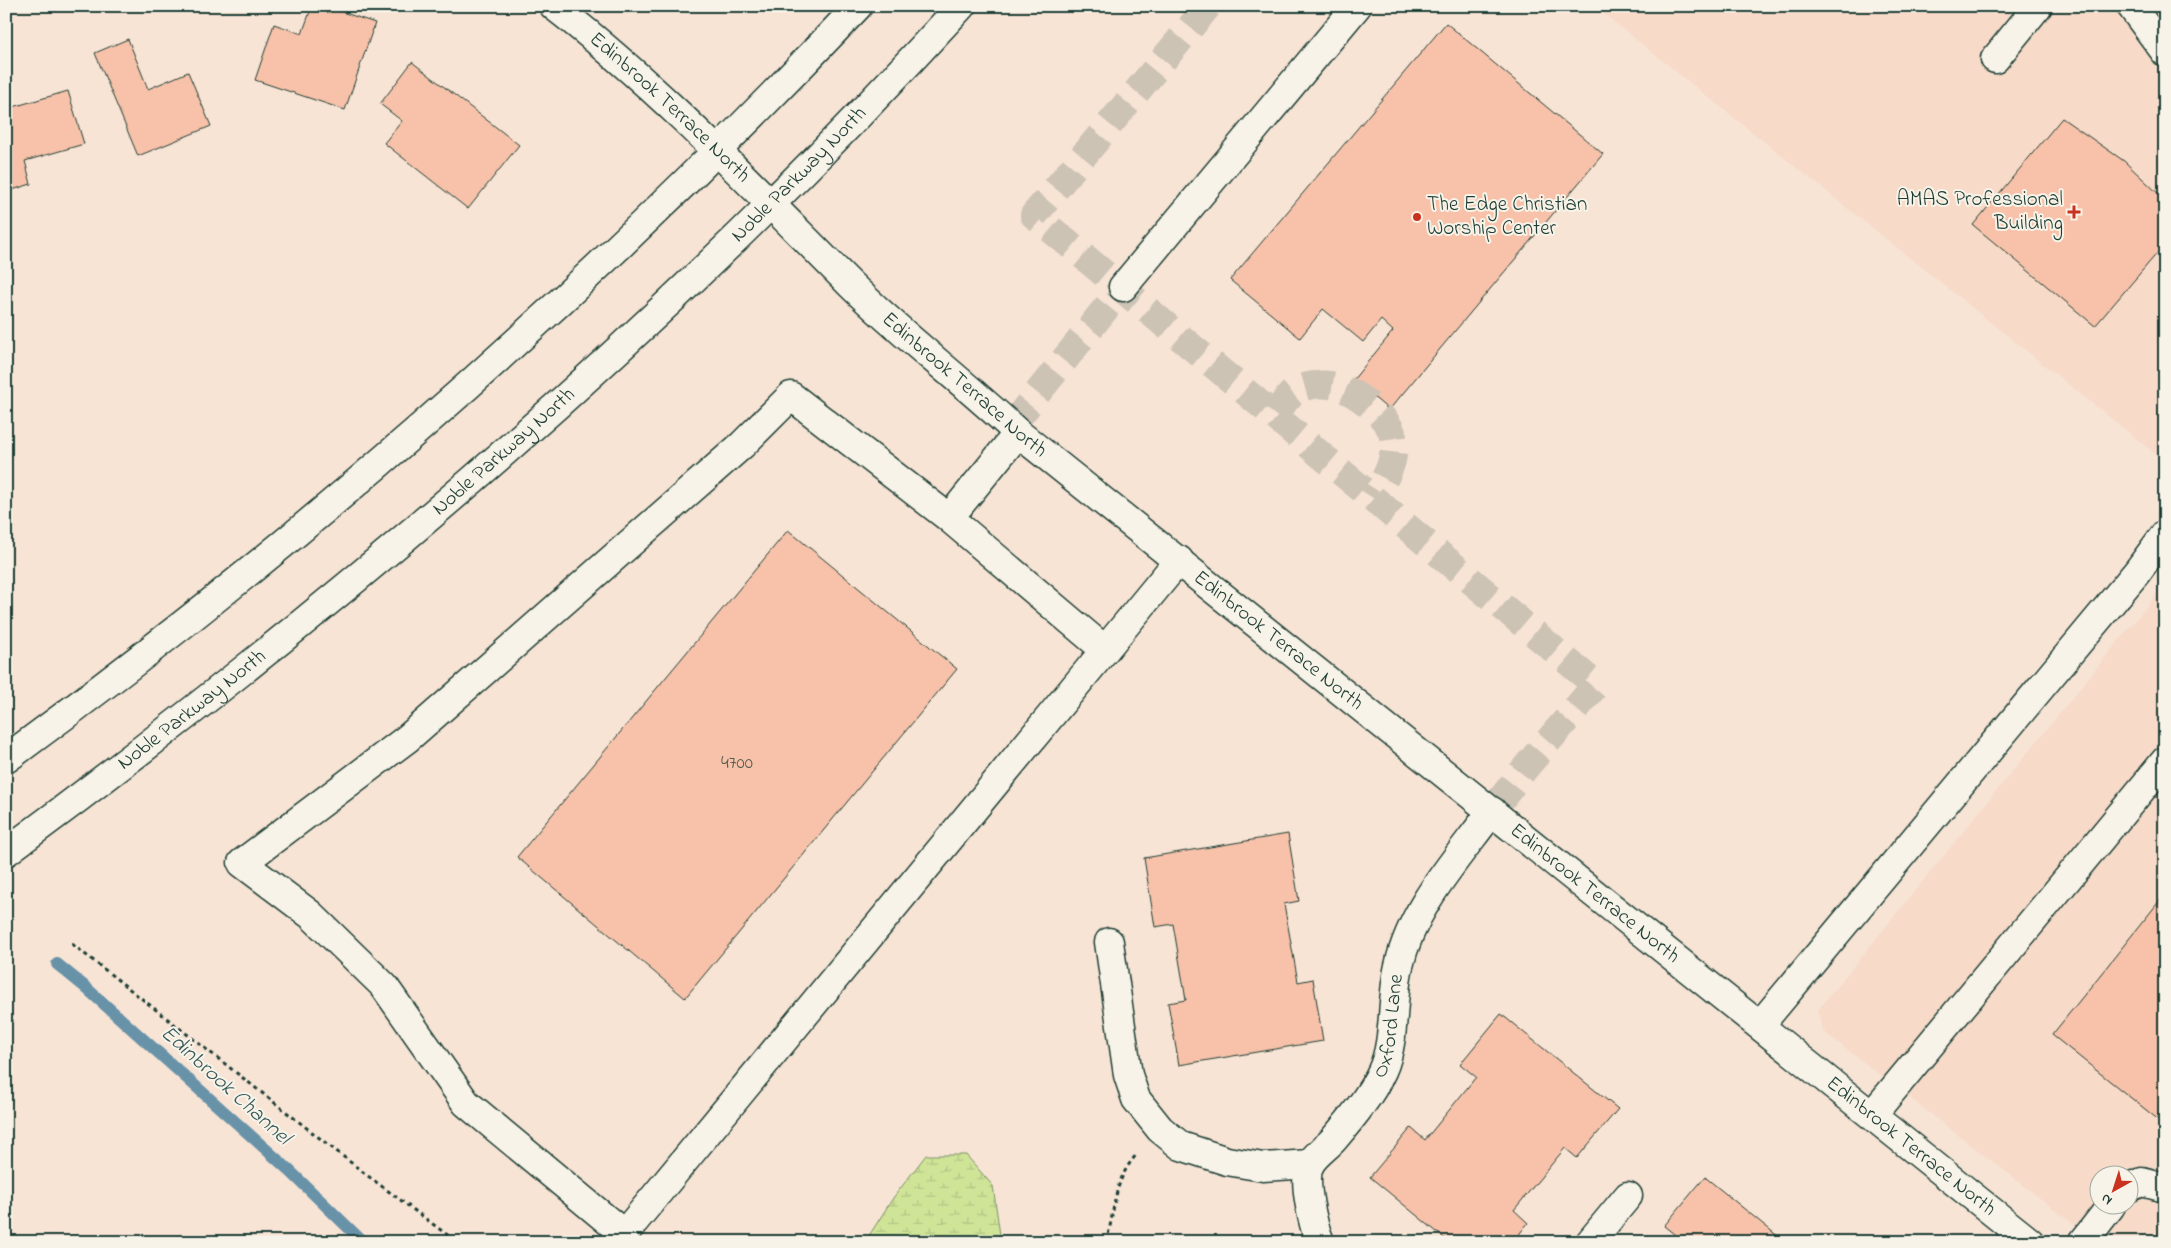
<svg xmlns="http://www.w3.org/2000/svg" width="2171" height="1248" font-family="'Indie Flower',sans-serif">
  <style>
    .built { fill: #f7dac8; fill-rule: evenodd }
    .wetland { fill: url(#wetland-marsh); stroke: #789066 }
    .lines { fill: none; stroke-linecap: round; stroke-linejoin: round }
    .stream { stroke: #6892a8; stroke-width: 12 }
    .building { fill: #f7c2a9; stroke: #1f3d34 }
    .minor-tunnel { stroke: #ccc3b5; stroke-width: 28; stroke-dasharray: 28 14; stroke-linecap: butt }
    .minor-casing { stroke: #1f3d34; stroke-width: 31 }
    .major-casing { stroke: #1f3d34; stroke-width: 31 }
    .path { stroke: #1f3d34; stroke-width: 3; stroke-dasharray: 4 4; stroke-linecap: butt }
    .minor { stroke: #f7f3e8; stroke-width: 28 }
    .major { stroke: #f7f3e8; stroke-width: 28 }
    .poi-dot { fill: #c8321e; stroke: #f7f3e8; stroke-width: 2 }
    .labels { text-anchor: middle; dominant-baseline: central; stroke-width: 4; stroke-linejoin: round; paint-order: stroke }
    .number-label { font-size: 19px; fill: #555e51 }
    .street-label { font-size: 21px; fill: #1f3d34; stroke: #f7f3e8 }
    .poi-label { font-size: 21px; fill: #1f3d34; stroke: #f7f3e8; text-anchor: end }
    .water-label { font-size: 22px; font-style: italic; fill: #37595b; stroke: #f7f3e8 }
  </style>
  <defs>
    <pattern id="wetland-marsh" width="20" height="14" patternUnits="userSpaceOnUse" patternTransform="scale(1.25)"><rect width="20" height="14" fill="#d0e498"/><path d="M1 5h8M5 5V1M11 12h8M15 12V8" fill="none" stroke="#b2c484"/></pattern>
  </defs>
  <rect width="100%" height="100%" fill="#f7e4d5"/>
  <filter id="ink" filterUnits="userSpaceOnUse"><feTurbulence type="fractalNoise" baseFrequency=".02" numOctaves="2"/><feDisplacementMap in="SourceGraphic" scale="10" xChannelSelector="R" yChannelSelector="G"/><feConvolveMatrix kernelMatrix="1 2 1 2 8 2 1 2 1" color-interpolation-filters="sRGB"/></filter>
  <g filter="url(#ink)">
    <path class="built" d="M1594,6H2165V461L2157,455Z
      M2165,584V1242H2097L1823,1031L1818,1010ZM2098,1176H2128V1206H2098Z"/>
    <path class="wetland" d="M926,1155H966L993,1186L1000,1235L997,1242H865L893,1198Z"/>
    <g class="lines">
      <path class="stream" d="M57,964L84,986L289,1170L363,1242"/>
    </g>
    <path class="building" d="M312,6H324L375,23L345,110L255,80L274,24L302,34Z
      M1446,23L1603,154L1389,410L1353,380L1393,331L1381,320L1363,342L1323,309L1300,338L1230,280Z
      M128,39L148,89L188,72L211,126L138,156L95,53Z
      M412,62L519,145L468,209L384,143L402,121L380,104Z
      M68,91L84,144L25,161L31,184L6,192V109Z
      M2062,118L2124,161L2165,200V244L2095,326L1973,225Z
      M788,530L957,669L685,998L517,857Z
      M1288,834L1299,901L1284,904L1298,982L1313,979L1323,1041L1179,1065L1168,1003L1186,1000L1173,924L1155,927L1144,858Z
      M2165,894V1125L2052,1035Z
      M1501,1014L1618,1109L1577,1158L1565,1148L1514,1210L1528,1223L1513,1242H1449L1370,1177L1411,1128L1425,1140L1476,1077L1460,1064Z
      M1705,1177L1785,1242H1677L1679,1238L1664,1226Z"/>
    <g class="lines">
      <path class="minor-tunnel" d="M1208,6L1034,215L1596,685L1526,767L1492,811
        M1275,415C1282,406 1289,392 1301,388C1312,384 1327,383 1339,387C1356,392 1391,419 1393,437C1397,461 1385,479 1373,498
        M1011,426L1123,287"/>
      <defs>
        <g id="minor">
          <path id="s1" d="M554,6C663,91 754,188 851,285C904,337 964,382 1018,433L2030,1242"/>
          <path d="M2131,6L2165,52"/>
          <path d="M1995,59L2038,6"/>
          <path d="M1123,287L1357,6"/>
          <path d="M949,518L791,396L742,445L408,738L242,863L311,915L384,986L466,1103L624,1234L1105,650L949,518L1018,433"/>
          <path d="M1105,650L1179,560"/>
          <path d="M1109,942L1128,1075L1136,1099L1160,1129L1181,1146L1227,1161L1263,1167L1310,1164"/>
          <path d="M1760,1025L2137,572L2165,534"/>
          <path d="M1872,1115L2165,761"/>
          <path d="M2128,1188L2142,1182L2165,1188"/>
          <path id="s2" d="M1320,1242C1313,1225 1302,1180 1310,1164C1315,1155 1327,1147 1334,1139C1351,1119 1371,1095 1382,1071C1396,1041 1391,998 1399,966C1412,907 1457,859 1492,811"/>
          <path d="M1590,1242L1628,1196"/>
          <path d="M2083,1242L2111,1206"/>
        </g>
        <g id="major">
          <path d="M6,759C312,535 598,282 858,6"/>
          <path id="s3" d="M6,852C349,599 674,321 961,6"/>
        </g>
      </defs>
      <use href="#minor" class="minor-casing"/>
      <use href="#major" class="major-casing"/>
      <path class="path" d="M72,944L368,1176L457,1242
        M1106,1242C1116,1209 1112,1181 1138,1153"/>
      <use href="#minor" class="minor"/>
      <use href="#major" class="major"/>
    </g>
  </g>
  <g class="poi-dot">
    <path d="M2071.5 204.5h5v5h5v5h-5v5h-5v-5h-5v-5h5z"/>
    <circle cx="1417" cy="217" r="5"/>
  </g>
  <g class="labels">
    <g class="number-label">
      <text x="737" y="763">4700</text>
    </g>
    <g class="street-label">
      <text stroke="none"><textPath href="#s1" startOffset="154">Edinbrook Terrace North</textPath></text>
      <text stroke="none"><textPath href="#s3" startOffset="1044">Noble Parkway North</textPath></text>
      <text stroke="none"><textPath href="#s1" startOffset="559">Edinbrook Terrace North</textPath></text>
      <text stroke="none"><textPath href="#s3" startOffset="639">Noble Parkway North</textPath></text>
      <text stroke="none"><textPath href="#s1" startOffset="964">Edinbrook Terrace North</textPath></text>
      <text stroke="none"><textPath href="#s3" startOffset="234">Noble Parkway North</textPath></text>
      <text stroke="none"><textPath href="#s1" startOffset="1369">Edinbrook Terrace North</textPath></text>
      <text stroke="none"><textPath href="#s2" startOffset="244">Oxford Lane</textPath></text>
      <text stroke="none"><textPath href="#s1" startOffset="1774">Edinbrook Terrace North</textPath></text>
    </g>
    <g class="poi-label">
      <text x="2063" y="200">AMAS Professional<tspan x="2063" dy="24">Building</tspan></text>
      <text x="1427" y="205" text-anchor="start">The Edge Christian<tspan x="1427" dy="24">Worship Center</tspan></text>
    </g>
    <g class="water-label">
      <text transform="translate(225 1086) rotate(42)">Edinbrook Channel</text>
    </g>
  </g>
  <rect width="2171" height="1248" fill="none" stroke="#f7f3e8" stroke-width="25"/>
  <rect x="12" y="12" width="2146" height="1223" fill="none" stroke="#1f3d34" stroke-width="2" filter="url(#ink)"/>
  <g transform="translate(2114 1190) rotate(219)"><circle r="24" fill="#f7f3e8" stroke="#a1aaa0"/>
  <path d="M0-4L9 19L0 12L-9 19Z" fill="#c8321e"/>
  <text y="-8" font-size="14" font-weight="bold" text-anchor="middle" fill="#1f3d34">N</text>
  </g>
</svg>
